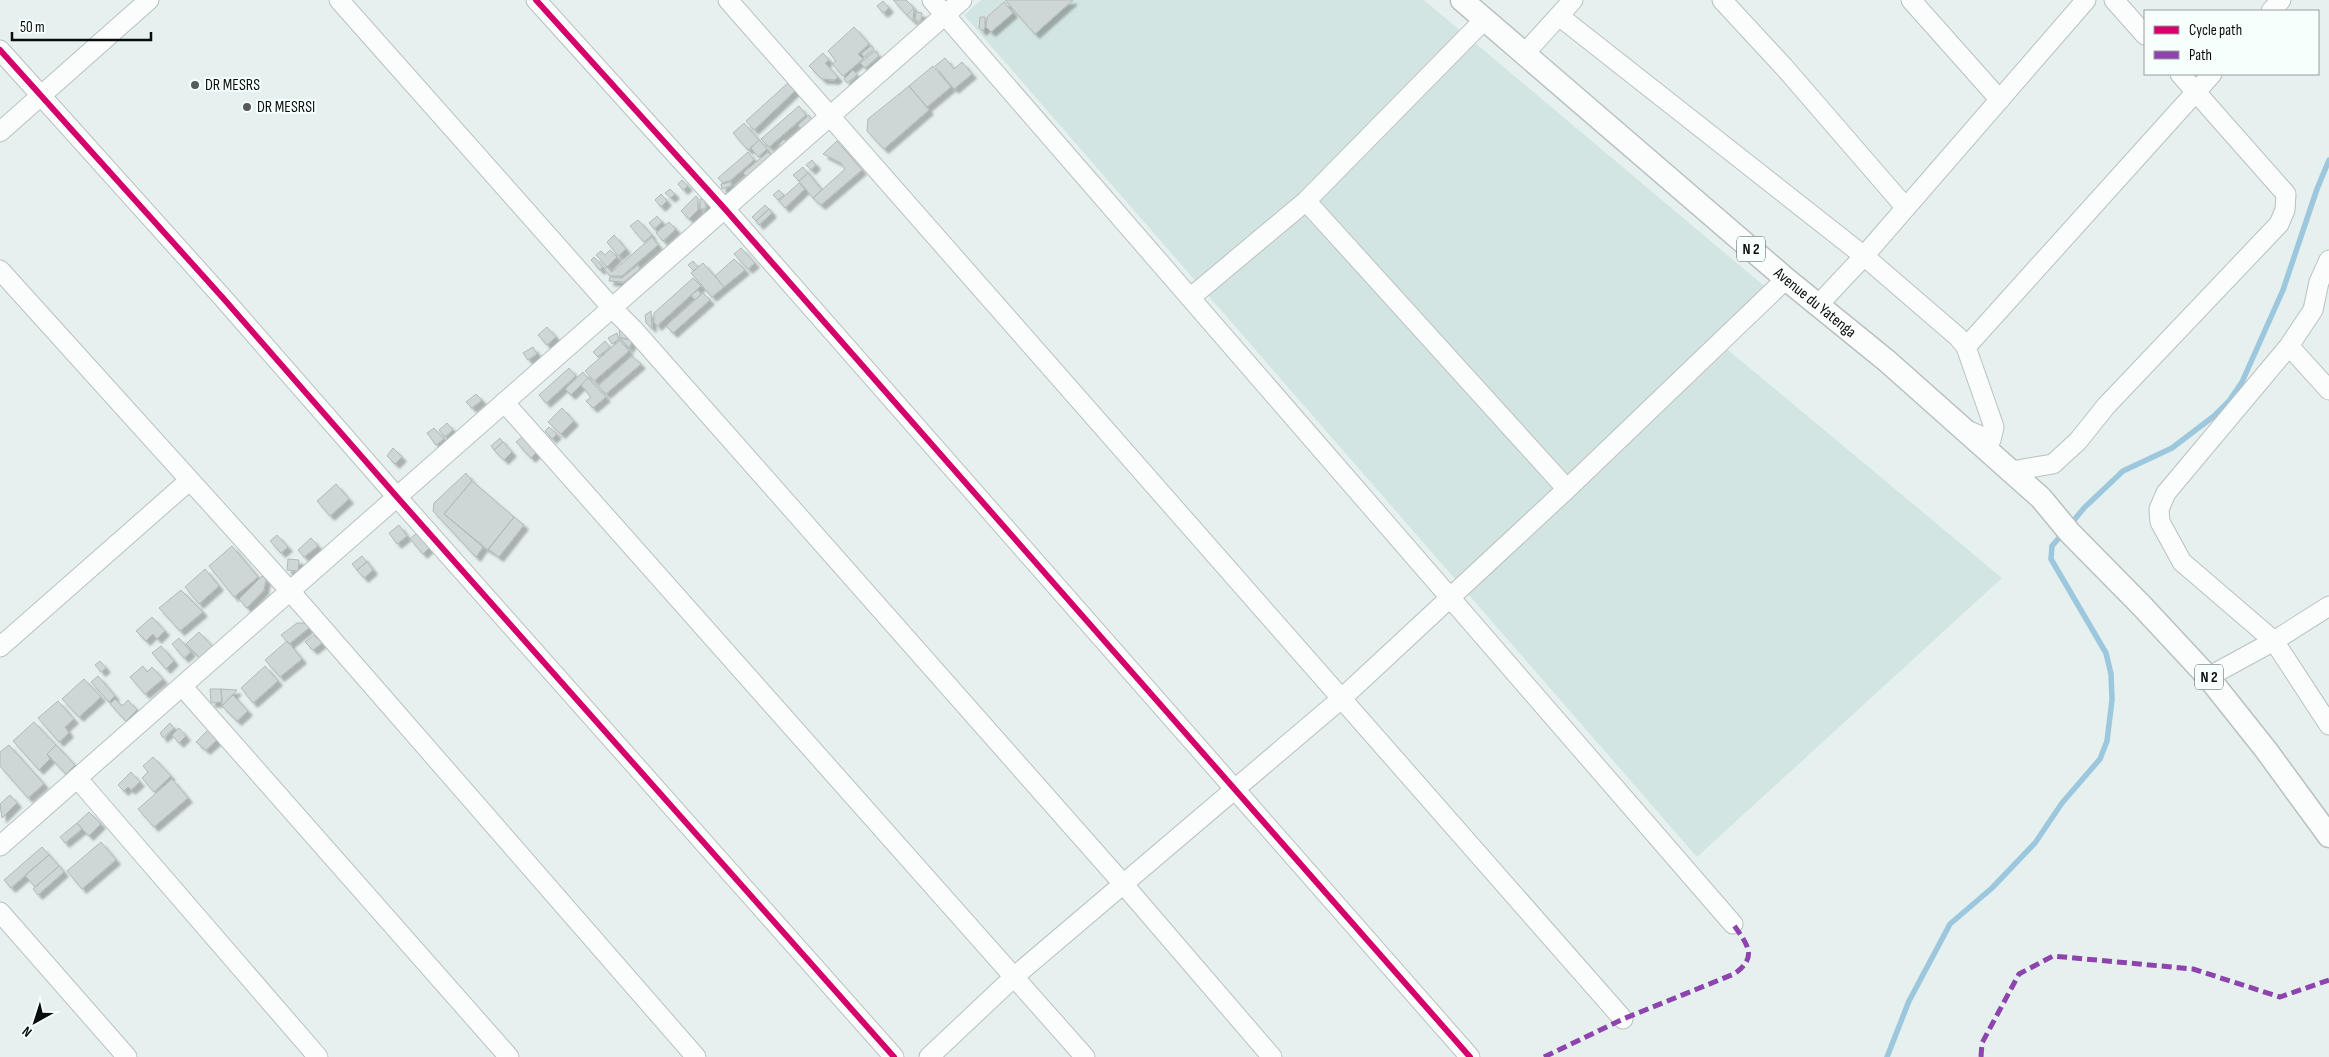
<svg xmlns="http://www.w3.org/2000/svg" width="2329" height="1057" font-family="'Sofia Sans Condensed',sans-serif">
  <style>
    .built { fill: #d3e5e2 }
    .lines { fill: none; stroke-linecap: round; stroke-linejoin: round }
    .stream { stroke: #9cc7dd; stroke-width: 5.5 }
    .building { fill: #cfd7d6; stroke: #b1b9b9; filter: url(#shadow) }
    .minor-casing { stroke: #b9c1c0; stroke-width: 21 }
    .major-casing { stroke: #b9c1c0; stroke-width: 25 }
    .minor { stroke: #fbfdfc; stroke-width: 19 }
    .major { stroke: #fbfdfc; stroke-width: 22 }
    .quiet { stroke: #8e44ad; stroke-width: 5; stroke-dasharray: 10 5; stroke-linecap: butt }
    .cycleway-casing { stroke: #f7fffd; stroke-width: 9 }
    .cycleway { stroke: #d6006c; stroke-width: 6 }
    .poi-dot { fill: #555c5b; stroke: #f7fffd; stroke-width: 2 }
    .labels { text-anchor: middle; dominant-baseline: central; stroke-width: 4; stroke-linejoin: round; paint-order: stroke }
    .shield { fill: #f7fffd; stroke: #4f5654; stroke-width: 1 }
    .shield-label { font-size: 15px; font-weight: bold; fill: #070d0c }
    .poi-label { font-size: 16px; fill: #070d0c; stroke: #f7fffd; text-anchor: start }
    .street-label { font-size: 16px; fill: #070d0c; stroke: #f7fffd }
  </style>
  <defs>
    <filter id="shadow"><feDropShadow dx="4.5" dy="4.5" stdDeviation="1" flood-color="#0004"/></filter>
  </defs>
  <rect width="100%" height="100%" fill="#e6f0ee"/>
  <path class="built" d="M981,0H1424L1776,296L1722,345L2002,578L1697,857L964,15Z"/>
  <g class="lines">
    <path class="stream" d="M2070,525L2084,508L2123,471L2172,448L2214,416L2229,401L2242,382L2283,290L2317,189L2329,160
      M1887,1057L1909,1001L1950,924L1992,888L2035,843L2062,803L2100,759L2107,741L2112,700L2111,674L2106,653L2051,559L2052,546L2064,532"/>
  </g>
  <path class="building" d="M893,0H906L914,8L907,15Z
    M1005,0H1073L1035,34Z
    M883,1L889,8L883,13L877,6Z
    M1004,2L1013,13L991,32L986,27L987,17Z
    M914,8L913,21L907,15Z
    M916,12L922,13L921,21H915Z
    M980,17H985V28L982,31L979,28Z
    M854,27L869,44L858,54L863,59L843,76L832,64L836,61L828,51Z
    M871,46L874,49L864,57L861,54Z
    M875,51L879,56L865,68L860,63Z
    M823,53L829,60L825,63L838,77L835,80L822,79L809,66Z
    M945,58L954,69L962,62L972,74L954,89L935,66Z
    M933,66L951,87L927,107L909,86Z
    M853,70L857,75L847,83L844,79Z
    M789,82L796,90L754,130L746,121Z
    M909,86L929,110L884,149L867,131L868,119Z
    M799,106L806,115L769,147L761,139Z
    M809,115L813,121L802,130L798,125Z
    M744,123L759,140L748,150L733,133Z
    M784,139L789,144L783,150L779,144Z
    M759,140L767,149L758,157L751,148Z
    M837,141L862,170L821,205L813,198L845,169L841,163L823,154Z
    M748,152L754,160L731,180L723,183L718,178Z
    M768,152L772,157L748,178L743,173Z
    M812,160L816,165L811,170L806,165Z
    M803,167L808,173L799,181L793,175Z
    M808,173L822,190L813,198L799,181Z
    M682,180L688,186L683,190L678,184Z
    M731,182V186L722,189L721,184Z
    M799,183L805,189L785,208L779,201Z
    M670,189L675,194L671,198L665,193Z
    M779,190L784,195L778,200L773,195Z
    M661,194L667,201L661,207L655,200Z
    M696,196L698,198V210L689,219L681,211Z
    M700,199H705L706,209H700Z
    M765,205L769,209L756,221L752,217Z
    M769,209L772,213L759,225L756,221Z
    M657,216L662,222L654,229L649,223Z
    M638,220L652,235L644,242L630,226Z
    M669,222L676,229L663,241L656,233Z
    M614,235L626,249L618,256L607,242Z
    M652,237L658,245L622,276H610L604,269L607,267L612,272Z
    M741,248L755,263L748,269L734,254Z
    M610,250L617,257L607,267L596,255L601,251L605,255Z
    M594,257L603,267L600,270L591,260Z
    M734,259L745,270L724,287L715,276Z
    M693,261L698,267L694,271L688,265Z
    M703,263L724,287L712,297L691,273Z
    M638,265L640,269L624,282L609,281L610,277L622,278Z
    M693,278L701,286L657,326L654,322V313Z
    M698,290L701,294L695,300L691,295Z
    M703,293L710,300L673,333L666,326Z
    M651,311L652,328L646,323L645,315Z
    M547,327L556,337L547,345L538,335Z
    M619,330L633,331V340L620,338Z
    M617,333L619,339L612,344L608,338Z
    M620,338L633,340L629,348Z
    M620,340L629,351L594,381L585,371Z
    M605,341L610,347L598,357L593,352Z
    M533,347L537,354L528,360L523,353Z
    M632,356L641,364L606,394L598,386Z
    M569,368L576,376L546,403L539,395Z
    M583,372L588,378L571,395L565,389Z
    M588,378L606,397L593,408L586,401L591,397L581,385Z
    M476,394L482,400L472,408L466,402Z
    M562,408L574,421L561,434L548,422Z
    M447,423L453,430L445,437L439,430Z
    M549,427L557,434L552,439L545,431Z
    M434,428L444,439L436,445L427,433Z
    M523,436L538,451L531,458L516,442Z
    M500,438L503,442L494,450L491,446Z
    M503,442L512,452L504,460L494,450Z
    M393,448L402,457L395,464L387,456Z
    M466,473L472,481L444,514L483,547L476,557L433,511L434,503Z
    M472,481L514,517L488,550L444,514Z
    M336,484L349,499L330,516L317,501Z
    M514,517L524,525L499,557L488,549Z
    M399,525L407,536L397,544L389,533Z
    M419,531L431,546L423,554L410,539Z
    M277,535L288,547L281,553L270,541Z
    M311,538L318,546L304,557L298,550Z
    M232,546L258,577L234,597L209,566Z
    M362,556L367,562L357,570L352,564Z
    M288,559L299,560L298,571L287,570Z
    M367,562L373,570L364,578L357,570Z
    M205,569L219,586L199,604L185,587Z
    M262,576L266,579L264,590L247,608L239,599Z
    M181,590L203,612L180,631L159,608Z
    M152,617L165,631L157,639L153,634L146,641L136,631Z
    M297,623H305L309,628L289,644L281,635Z
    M199,632L213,647L201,659L186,644Z
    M314,635L322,643L313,650L305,642Z
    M179,638L191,652L184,658L172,644Z
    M287,641L302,659L280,677L265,660Z
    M161,646L174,661L166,669L152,653Z
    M100,661L106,668L101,672L95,665Z
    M143,666L147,672L152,667L163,679L145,694L130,677Z
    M265,666L278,681L253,703L241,688Z
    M98,676L115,696L109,702L91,682Z
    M84,679L101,697L79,717L62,699Z
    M210,689H221L222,702L211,703Z
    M221,689L237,690L222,706V702Z
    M233,695L248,711L237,721L222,706Z
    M115,699L122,706L128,700L137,710L126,721L110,704Z
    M58,701L74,719L65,727L69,733L59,742L38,718Z
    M34,722L56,745L47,754L50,759L39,770L13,741Z
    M170,723L174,728L163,738L160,733Z
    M179,728L186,736L179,743L172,735Z
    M208,730L217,740L206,750L196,742Z
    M9,745L44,784L28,798L0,766V752Z
    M56,745L75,765L66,774L47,754Z
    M153,757L171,776L154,792L142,778L148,772L143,766Z
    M131,772L140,782L131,790L128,787L124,791L118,785Z
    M172,779L188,798L154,827L138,809Z
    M10,795L17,803L2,818L0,804Z
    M89,812L101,824L89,836L77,823Z
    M77,823L82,829L65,843L60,837Z
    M101,842L116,860L82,889L67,871Z
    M42,847L49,855L11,888L4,880Z
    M49,855L59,866L35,887L25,875Z
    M59,866L64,872L38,895L33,889Z"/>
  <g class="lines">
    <defs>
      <path id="minor" d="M339,0L612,308L634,330L1125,886L1272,1057
        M536,0L725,209L1470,1057
        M728,0L1623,1019
        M932,0L1733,924
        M1722,0L1784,67L1906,208
        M1911,0L2000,100
        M2114,0L2145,35
        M2271,11L2281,0
        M1559,16L1864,256L1958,337L1966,347L1994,427L1991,440L1969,431
        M0,50L223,298L397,497L894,1057
        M1525,53L1573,0
        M0,132L149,0
        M1306,201L1567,489
        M2329,260L2319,282L2313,310L2289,346L2166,493L2159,509L2160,522L2182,562L2274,641L2329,725
        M0,270L290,591L696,1057
        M1190,298L1306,201L1485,19
        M1819,304L1864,256L2086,0
        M2289,346L2329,390
        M1966,347L2212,74
        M504,402L1085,1057
        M2011,471L2053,464L2078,441L2106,406L2279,224L2285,210L2286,194L2180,74
        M0,647L190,480
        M2208,677L2274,641L2329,606
        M182,686L509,1057
        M77,778L318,1057
        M0,846L962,0
        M0,912L127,1057
        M929,1057L1015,976L1341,699L1567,489L1786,279"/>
      <g id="major">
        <path id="s1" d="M1462,0L1786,279L1887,361L2041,498L2070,533L2141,605L2208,677L2266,750L2329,836"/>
      </g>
    </defs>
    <use href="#minor" class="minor-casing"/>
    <use href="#major" class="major-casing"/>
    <use href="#minor" class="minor"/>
    <use href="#major" class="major"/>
    <path class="quiet" d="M1544,1057L1623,1019L1734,974C1759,957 1747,944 1733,924
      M1981,1057L1982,1043L2019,974L2053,956L2193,969L2280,997L2329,980"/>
    <defs>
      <path id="cycleway" d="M536,0L725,209L1470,1057
        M0,50L223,298L397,497L894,1057"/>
    </defs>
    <use href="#cycleway" class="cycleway-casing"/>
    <use href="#cycleway" class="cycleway"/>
  </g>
  <g class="poi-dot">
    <circle cx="195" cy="85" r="5"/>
    <circle cx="247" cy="107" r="5"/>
  </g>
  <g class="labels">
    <g class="shield">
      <rect x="1737" y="236.5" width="28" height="25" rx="4"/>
      <rect x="2195" y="664.5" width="28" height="25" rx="4"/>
    </g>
    <g class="shield-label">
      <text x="1751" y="249">N 2</text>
      <text x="2209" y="677">N 2</text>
    </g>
    <g class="poi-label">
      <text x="205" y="85">DR MESRS</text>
      <text x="257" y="107">DR MESRSI</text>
    </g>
    <g class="street-label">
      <text stroke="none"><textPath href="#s1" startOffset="465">Avenue du Yatenga</textPath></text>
    </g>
  </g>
  <rect x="2144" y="10" width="175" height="65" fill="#f7fffd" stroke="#979e9d"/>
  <rect x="2154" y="26" width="25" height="8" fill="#d6006c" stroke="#979e9d"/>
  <text x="2189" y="35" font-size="15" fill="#070d0c">Cycle path</text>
  <rect x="2154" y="51" width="25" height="8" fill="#8e44ad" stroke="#979e9d"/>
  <text x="2189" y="60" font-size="15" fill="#070d0c">Path</text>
  <g transform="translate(35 1022) rotate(219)" stroke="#f7fffd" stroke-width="4" paint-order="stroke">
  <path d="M0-4L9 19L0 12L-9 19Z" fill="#070d0c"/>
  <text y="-8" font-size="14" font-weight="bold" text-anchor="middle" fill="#070d0c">N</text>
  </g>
  <path d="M12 32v8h139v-8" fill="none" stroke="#070d0c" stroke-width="2.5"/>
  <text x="20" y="32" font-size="15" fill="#070d0c" stroke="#f7fffd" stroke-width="4" paint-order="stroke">50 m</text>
</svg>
